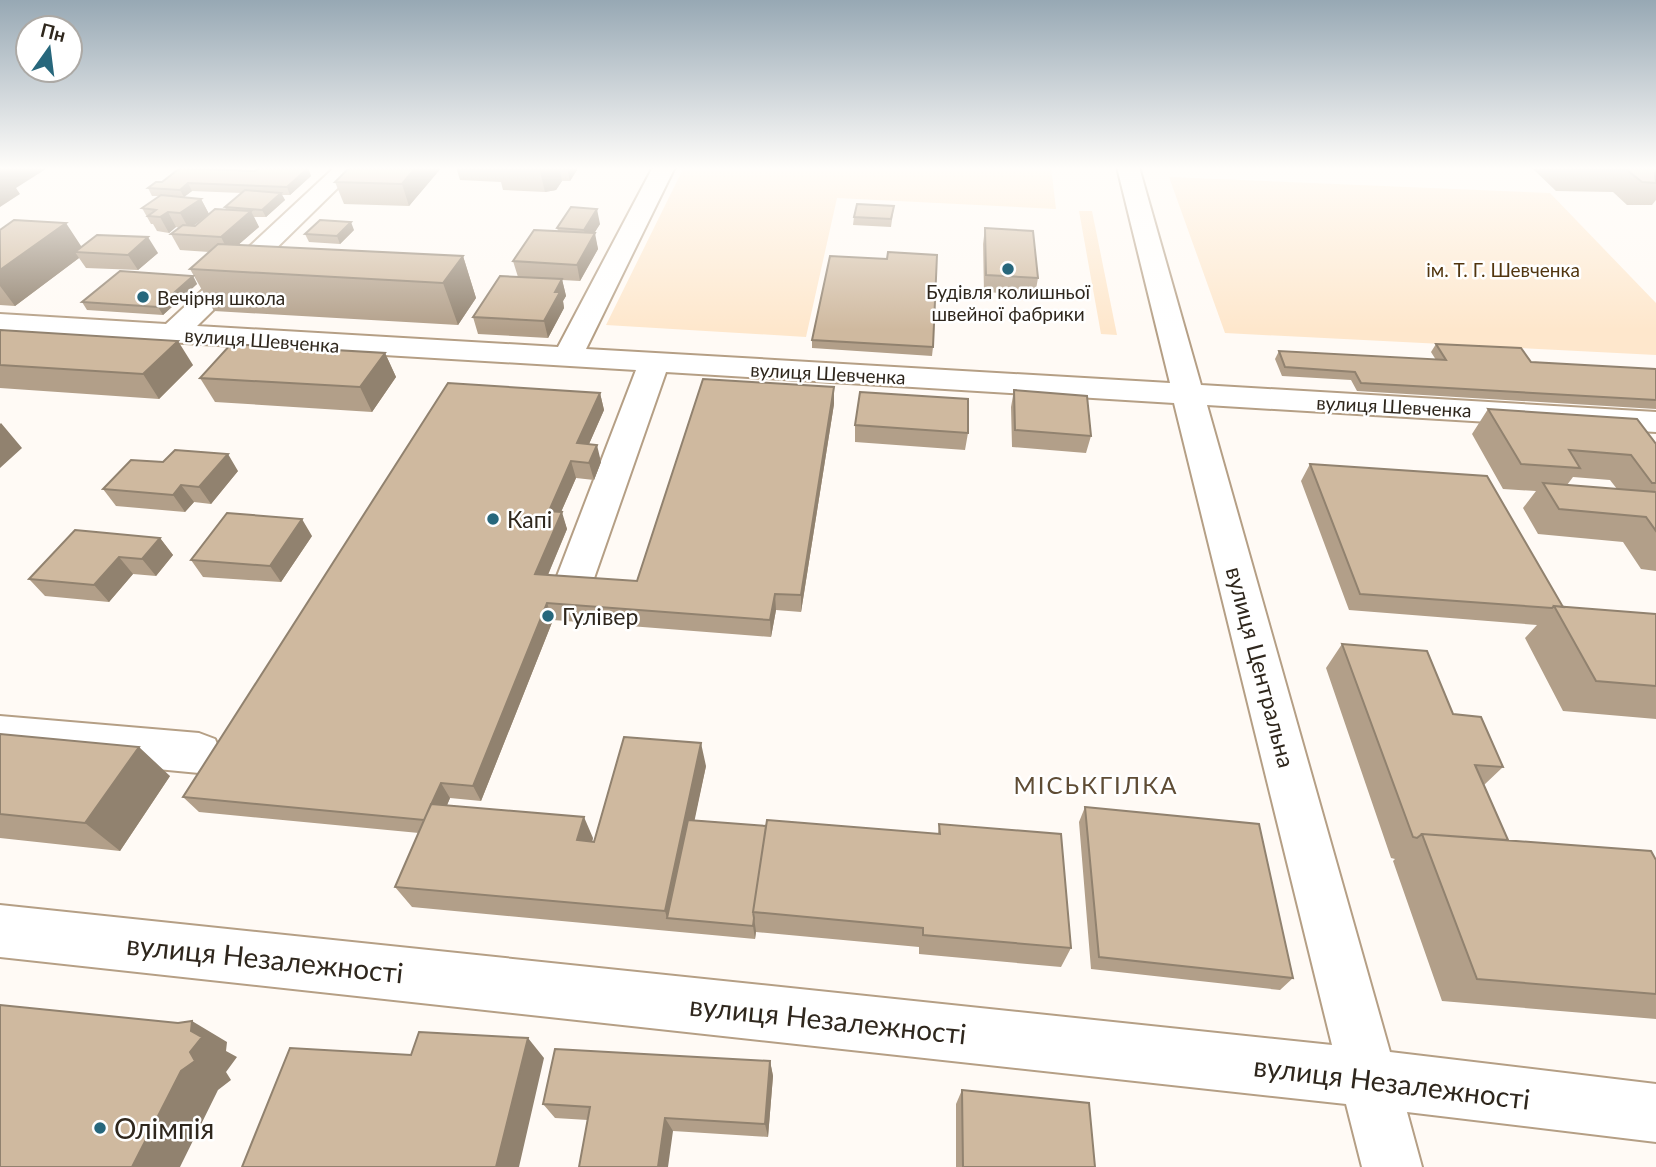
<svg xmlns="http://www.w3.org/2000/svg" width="1656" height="1167" font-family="Lato,sans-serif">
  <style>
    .green { fill: #fee7cc }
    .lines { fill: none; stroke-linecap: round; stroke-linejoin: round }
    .minor-casing { stroke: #b59f85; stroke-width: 4 }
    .minor { fill: #fff; fill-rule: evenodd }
    .wall { fill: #b29f89; fill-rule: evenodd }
    .shaded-wall { fill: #91826f }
    .building { fill: #cfb99f; stroke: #91826f; stroke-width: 2 }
    .poi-dot { fill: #27677c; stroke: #fff; stroke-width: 2.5 }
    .labels { text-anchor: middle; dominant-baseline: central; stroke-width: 5; stroke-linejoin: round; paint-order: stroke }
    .far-park-label { font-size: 19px; fill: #52360f; stroke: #fff }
    .far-poi-label { font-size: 19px; fill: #2f271d; stroke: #fff }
    .far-street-label { font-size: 19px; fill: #2f271d; stroke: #fff }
    .poi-label { font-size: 23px; fill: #2f271d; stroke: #fff; text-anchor: start }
    .street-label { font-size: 23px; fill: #2f271d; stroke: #fff }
    .neighbourhood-label { font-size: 24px; letter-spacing: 2px; fill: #5f4c34; stroke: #fff }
    .near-street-label { font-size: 28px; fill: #2f271d; stroke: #fff }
    .near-poi-label { font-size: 28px; fill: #2f271d; stroke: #fff; text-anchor: start }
  </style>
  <rect width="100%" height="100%" fill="#fffaf5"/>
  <path class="green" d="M684,167H1051L1056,209L837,198L806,337L606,325Z
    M1169,177L1550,193L1656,303V355L1225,333Z
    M1079,211H1092L1117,335L1101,334Z"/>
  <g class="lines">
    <defs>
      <path id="minor" d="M335,167H359L197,326L558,347L653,167H675L586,349L1170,383L1117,167H1139L1201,385L1656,412V432L1207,405L1390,1052L1656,1084V1142L1407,1112L1422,1167H1362L1346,1104L0,957V905L1332,1045L1174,403L666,372L592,584L587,594L573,598L559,594L554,584L636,370L0,332V314L166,324Z
        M0,716L199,733L215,739L221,753L215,767L199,773L0,754Z"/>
    </defs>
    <use href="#minor" class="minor-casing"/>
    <use href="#minor" class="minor"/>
  </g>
  <path class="wall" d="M442,167L409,206L344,204L335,182Z
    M456,167H576L577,170L570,181H562L556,190L545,192L503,190L501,182L460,180Z
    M1531,167H1656V200L1652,205H1627L1613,192L1556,191Z
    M308,168L311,176L290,195H282L285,200L266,217H254L259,227L238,245L463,256L476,298L458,325L214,311L190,269L209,252L180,250L171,234L179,228L176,227L169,233L157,231L153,224H151L142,208L160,196H152L148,188L162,182L255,171ZM192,191L242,193L225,207L226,210L195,226H193L209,214L201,199L184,197Z
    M894,206L891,227L853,225L854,217Z
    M600,224L594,233L598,249L580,281L562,280L566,296L563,301L564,308L548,338L478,334L473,317L518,277L513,261L558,231L557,228Z
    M985,228L1038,278L1035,295L984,292L983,244Z
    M0,230L81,247L158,253L138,270L86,268L79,258L15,306L0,305Z
    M354,230L340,244L309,242L305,234Z
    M193,276L197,284L163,315L87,310L82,302Z
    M0,330L193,365L159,399L0,388Z
    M812,340L933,347L932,356L812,348Z
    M1436,344L1531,362L1656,369V409L1357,391L1351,380L1282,376L1275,359L1279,351L1436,360L1431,352Z
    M385,353L396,377L372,412L215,402L200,378Z
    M1014,390L1091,436L1086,453L1012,447L1011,407Z
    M600,393L604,410L589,444L601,462L594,480L576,478L561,512L567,529L548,575L637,581L834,404L801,612L776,610L771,637L553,620L481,801L450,798L447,805L593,838L592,842H594L706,766L694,820L766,826L938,834L939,824L1071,948L1061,967L919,954V947L756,932L755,939L412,907L395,887L419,833L199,812L183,797Z
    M1488,409L1656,444V571L1641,569L1623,542L1538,534L1523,508L1536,491L1503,489L1472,434ZM1573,477L1610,480L1617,489L1567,485Z
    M855,425L968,433L965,450L855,442Z
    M1310,464L1563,607L1656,614V719L1563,711L1525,638L1537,625L1349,610L1301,481Z
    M238,471L211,504L194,502L185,512L116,506L103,489Z
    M312,536L281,582L203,577L191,560Z
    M160,538L173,555L156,576L133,574L109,602L45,596L29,579Z
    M1342,644L1453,714L1503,767L1484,785L1508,840L1656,860V1019L1442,1001L1393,861L1395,859L1391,858L1326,668Z
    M0,734L170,776L120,851L0,838Z
    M1085,807L1293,978L1280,990L1091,969L1079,822Z
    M770,1061L773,1076L768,1137L673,1131L588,1120L555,1118L543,1104Z
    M962,1090L1095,1167H956V1104Z"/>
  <path class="shaded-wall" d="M0,167H49L16,188L20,194L0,207Z
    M416,167H442L409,206L402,184Z
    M539,167H559L562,181L556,190L545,192Z
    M567,167H576L577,170L570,181Z
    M308,168L311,176L290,195L287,187Z
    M188,183L192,191L184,197L180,190Z
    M281,193L285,200L266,217L262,210Z
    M201,199L209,214L189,229L180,213Z
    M597,209L600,224L587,245L584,230Z
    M251,211L259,227L229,253L221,237Z
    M168,212L176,227L169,233L160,217Z
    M351,222L354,230L340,244L337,236Z
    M66,223L85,252H75L79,258L15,306L0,286V270Z
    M595,233L598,249L580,281L577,265Z
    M148,237L158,253L138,270L128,255Z
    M463,256L476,298L458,325L443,283Z
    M193,276L197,284L163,315L158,307Z
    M562,279L566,296L563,301L564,308L548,338L544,321L555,292Z
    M178,341L193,365L159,399L143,374Z
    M385,353L396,377L372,412L360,387Z
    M834,387V404L801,612V595Z
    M600,393L604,410L582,460L577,443Z
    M1,423L22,448L0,468V424Z
    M597,445L601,462L594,480L589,463Z
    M228,454L238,471L211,504L199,487Z
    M571,461L576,478L554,528L549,511Z
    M181,485L194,502L185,512L173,495Z
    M562,512L567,529L541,591L535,574Z
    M302,519L312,536L281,582L270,566Z
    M160,538L173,555L156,576L142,559Z
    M119,557L133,574L109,602L94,585Z
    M775,594L776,610L771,637L770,620Z
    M547,603L553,620L481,801L473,786Z
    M701,743L706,766L674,918H667L665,911Z
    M139,747L170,776L120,851L85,823Z
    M441,783L450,798L435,834L425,820Z
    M584,817L593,838L586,861L577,840Z
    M754,918L756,931L755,939L753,926Z
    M192,1021L227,1042L226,1051L237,1057L226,1072L231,1080L218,1090L180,1167H132L190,1052Z
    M528,1038L544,1058L519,1167H496Z
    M770,1061L773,1076L768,1137L765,1124Z
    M665,1118L673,1131L668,1167H658Z"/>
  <path class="building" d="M260,167L308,168L287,187L188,183L180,190L148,188L156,182H162L180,168L255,171Z
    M350,167H416L402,184L335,182Z
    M1567,167H1656V173H1655L1656,183L1642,182L1627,170L1569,168Z
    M245,190L281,193L262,210L225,207Z
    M161,195L201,199L180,213L168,212L160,217L148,216L156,210L142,208Z
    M857,204L894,206L891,219L854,217Z
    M571,207L597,209L584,230L557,228Z
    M215,209L251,211L221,237L171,234L183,225L195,226Z
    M14,220L66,223L0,270V230Z
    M320,220L351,222L337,236L305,234Z
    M985,228L1033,231L1038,278L986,275Z
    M534,230L595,233L577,265L513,261Z
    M97,235L148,237L128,255L75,252Z
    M218,244L463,256L443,283L190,269Z
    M888,252L937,255L933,347L812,340L830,256L887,259Z
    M120,271L193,276L158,307L82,302Z
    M500,276L562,279L555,292H560L544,321L473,317Z
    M0,330L178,341L143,374L0,365Z
    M231,344L385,353L360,387L200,378Z
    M1436,344L1521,348L1531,362L1656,369V400L1361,383L1355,372L1285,367L1279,351L1446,360Z
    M703,379L834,387L801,595L775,594L770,620L547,603L473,786L441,783L424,820L183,797L448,383L600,393L577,443L597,445L589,463L571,461L549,511L562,512L535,574L637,581Z
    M1014,390L1087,396L1091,436L1015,430Z
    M860,392L968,399V433L855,425Z
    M1488,409L1637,419L1656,444V483H1652L1631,455L1569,450L1580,468L1521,464Z
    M175,450L228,454L199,487L181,485L173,495L103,489L131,460L163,462Z
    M1310,464L1487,476L1563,607L1554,606L1552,608L1360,594Z
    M1543,483L1656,492V531L1646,517L1559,509Z
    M227,513L302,519L270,566L191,560Z
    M75,530L160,538L142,559L119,557L94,585L29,579Z
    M1554,606L1656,614V686L1596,681Z
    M1342,644L1427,651L1453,714L1481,717L1503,767L1475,765L1508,840L1422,834L1417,838L1413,837Z
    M0,734L139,747L85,823L0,814Z
    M624,737L701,743L665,911L395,887L431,804L584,817L577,840L594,842Z
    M1085,807L1259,824L1293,978L1099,957Z
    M688,820L766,826L753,912L754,918L753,926L667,918Z
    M767,820L940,834L939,824L1061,834L1071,948L923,935V928L753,912Z
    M1422,834L1651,851L1656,860V994L1477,979Z
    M0,1005L178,1023L192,1021L191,1031L202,1037L190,1052L195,1061L181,1071L132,1167H0Z
    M419,1032L528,1038L496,1167H242L290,1048L411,1055Z
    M555,1049L770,1061L765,1124L665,1118L658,1167H579L590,1107L543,1104Z
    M962,1090L1089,1103L1095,1167H963Z"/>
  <linearGradient id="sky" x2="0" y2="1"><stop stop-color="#97a8b4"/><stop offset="0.51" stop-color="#fffdfa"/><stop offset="1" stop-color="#fffdfa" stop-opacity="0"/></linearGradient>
  <rect width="1656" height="330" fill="url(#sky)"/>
  <g class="poi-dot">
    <circle cx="1008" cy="269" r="7"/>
    <circle cx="143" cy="297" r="7"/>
    <circle cx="493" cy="519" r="7"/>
    <circle cx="548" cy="616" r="7"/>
    <circle cx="100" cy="1128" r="7"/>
  </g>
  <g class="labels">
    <g class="far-park-label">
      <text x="1503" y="269">ім. Т. Г. Шевченка</text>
    </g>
    <g class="far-poi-label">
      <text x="1008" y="291">Будівля колишньої<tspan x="1008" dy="22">швейної фабрики</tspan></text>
      <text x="157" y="297" text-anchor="start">Вечірня школа</text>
    </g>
    <g class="far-street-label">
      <text transform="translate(262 340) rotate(4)">вулиця Шевченка</text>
      <text transform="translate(828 373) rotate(3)">вулиця Шевченка</text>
      <text transform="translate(1394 406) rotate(3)">вулиця Шевченка</text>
    </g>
    <g class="poi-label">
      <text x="507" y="519">Капі</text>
      <text x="562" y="616">Гулівер</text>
    </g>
    <g class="street-label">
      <text transform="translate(1261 667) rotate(75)">вулиця Центральна</text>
    </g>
    <g class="neighbourhood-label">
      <text x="1096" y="784">МІСЬКГІЛКА</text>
    </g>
    <g class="near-street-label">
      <text transform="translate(265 958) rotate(6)">вулиця Незалежності</text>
      <text transform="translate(828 1019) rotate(6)">вулиця Незалежності</text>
      <text transform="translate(1392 1082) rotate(7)">вулиця Незалежності</text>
    </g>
    <g class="near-poi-label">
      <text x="114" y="1128">Олімпія</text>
    </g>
  </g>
  <g transform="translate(49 49) rotate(14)"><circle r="33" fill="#ffffff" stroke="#aca9a5" stroke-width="2"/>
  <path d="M0-5L12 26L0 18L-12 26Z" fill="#27677c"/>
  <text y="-10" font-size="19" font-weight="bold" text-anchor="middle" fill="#2f271d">Пн</text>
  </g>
</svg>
